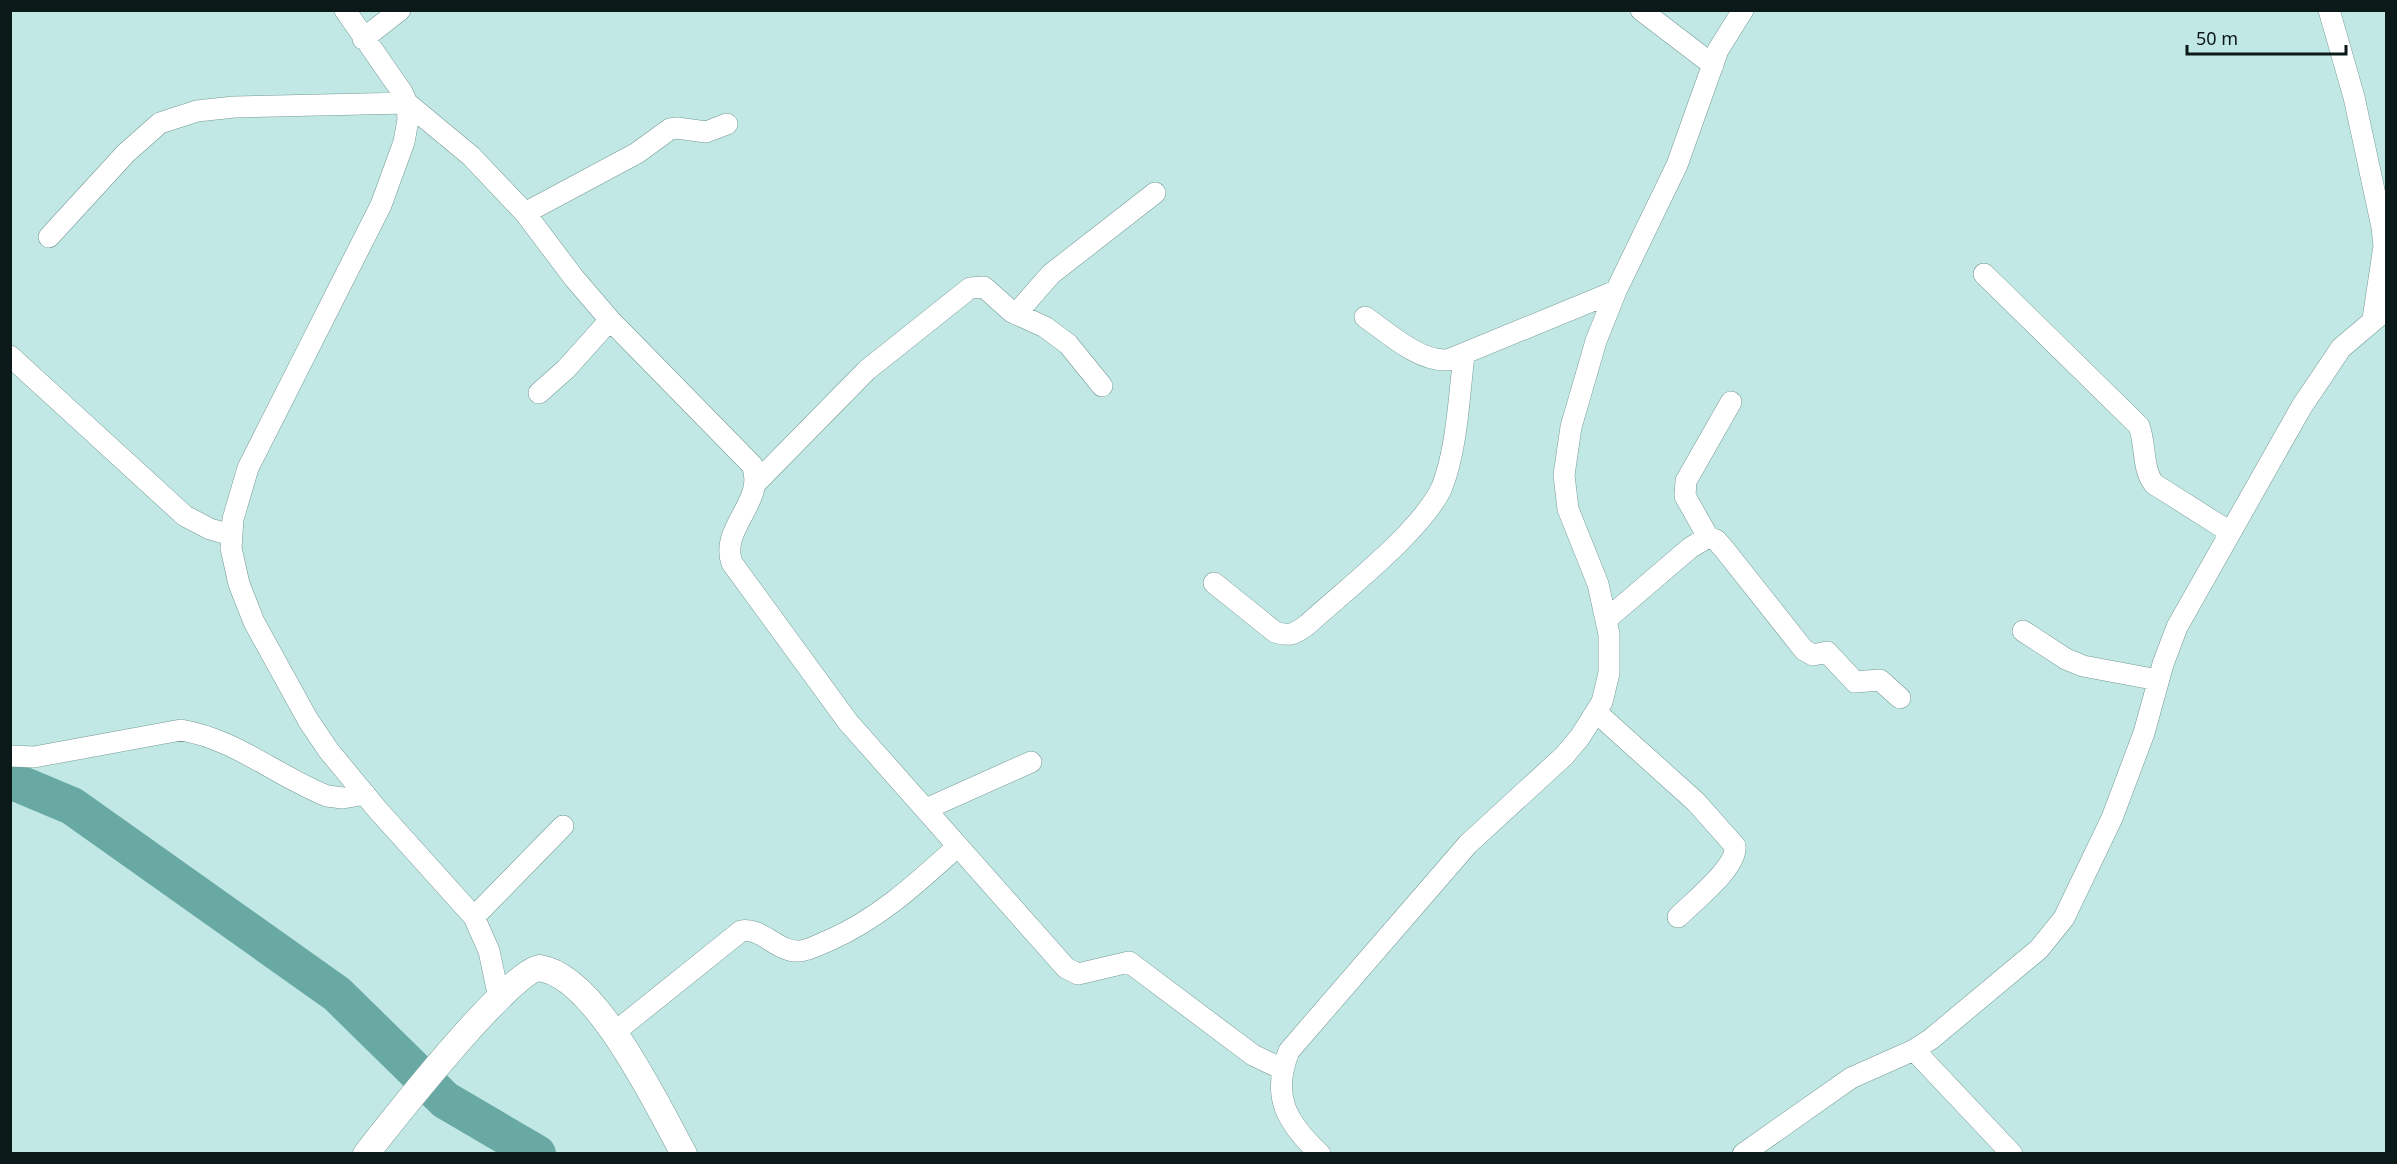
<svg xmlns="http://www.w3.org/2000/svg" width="2397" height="1164" font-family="'Noto Sans',sans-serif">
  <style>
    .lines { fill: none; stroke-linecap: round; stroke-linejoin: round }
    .river { stroke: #69a9a4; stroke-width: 38 }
    .minor-casing { stroke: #769a97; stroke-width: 22 }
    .major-casing { stroke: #769a97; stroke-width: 27 }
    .minor { stroke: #fff; stroke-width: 21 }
    .major { stroke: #fff; stroke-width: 26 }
  </style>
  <rect width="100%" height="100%" fill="#c1e8e4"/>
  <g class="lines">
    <path class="river" d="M10,780L72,806L337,994L445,1100L537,1154"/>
    <defs>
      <path id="minor" d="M345,10L402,92L407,103L408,120L404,142L381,205L248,468L233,519L231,548L239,584L254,622L308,720L329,751L376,808L474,917L489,951L499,998
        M1641,10L1713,65
        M2329,10L2354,97L2382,227L2384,246L2373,319
        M363,39L400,10
        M525,213L637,153L670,129L677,128L706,132L727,124
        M49,237L126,153L160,123L197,111L234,107L407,103L471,156L525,213L574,278L610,320L752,465C767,501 719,528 732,563L848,722L1066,968L1078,974L1129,962L1253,1055L1282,1069
        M1984,274L2139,426C2146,444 2142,469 2154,484L2230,532
        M1016,314L1051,274L1155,193
        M1365,317C1387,332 1419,362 1448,360L1616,291
        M10,356L185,516L210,529L231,535
        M539,393L566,369L610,320
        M756,483L867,370L970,288L984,287L1012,312L1045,327L1068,344L1102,386
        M1708,537L1685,496L1686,481L1731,402
        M1214,583L1275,632C1289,637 1295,634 1307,625C1343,592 1424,529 1442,487C1457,449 1459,396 1464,355
        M1607,619L1690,548L1708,537L1716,540L1724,549L1804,650L1813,655L1827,652L1855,682L1880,680L1900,698
        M2023,631L2066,659L2083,666L2158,680
        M1596,712L1696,802L1735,846C1738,867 1693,902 1678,917
        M10,756L34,757L181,730C235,739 277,776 327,796L343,798L365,794
        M926,809L1031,762
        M474,917L563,826
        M615,1032L741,931C763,927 777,953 800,951C810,950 820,944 830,940C880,918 918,882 958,846
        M1914,1050L2012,1154
        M1320,1154C1286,1122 1271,1096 1289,1051L1468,844L1564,756L1580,737L1602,702L1609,673V634L1598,584L1568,509L1564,475L1571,427L1596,341L1616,291L1677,165L1718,50L1743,10
        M1743,1154L1851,1078L1914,1050L1931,1039L2039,949L2064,918L2112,818L2144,733L2163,664L2177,627L2302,406L2323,375L2341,348L2386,310"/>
      <path id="major" d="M366,1154C391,1122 508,973 539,968C596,975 658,1107 684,1154"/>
    </defs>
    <use href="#minor" class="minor-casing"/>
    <use href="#major" class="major-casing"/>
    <use href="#minor" class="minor"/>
    <use href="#major" class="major"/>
  </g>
  <rect width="2397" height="1164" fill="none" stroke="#0b1918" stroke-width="24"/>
  <path d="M2187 45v9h159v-9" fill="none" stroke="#0b1918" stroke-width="3"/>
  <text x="2196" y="45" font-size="18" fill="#0b1918" stroke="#c1e8e4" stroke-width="4.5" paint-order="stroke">50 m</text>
</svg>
